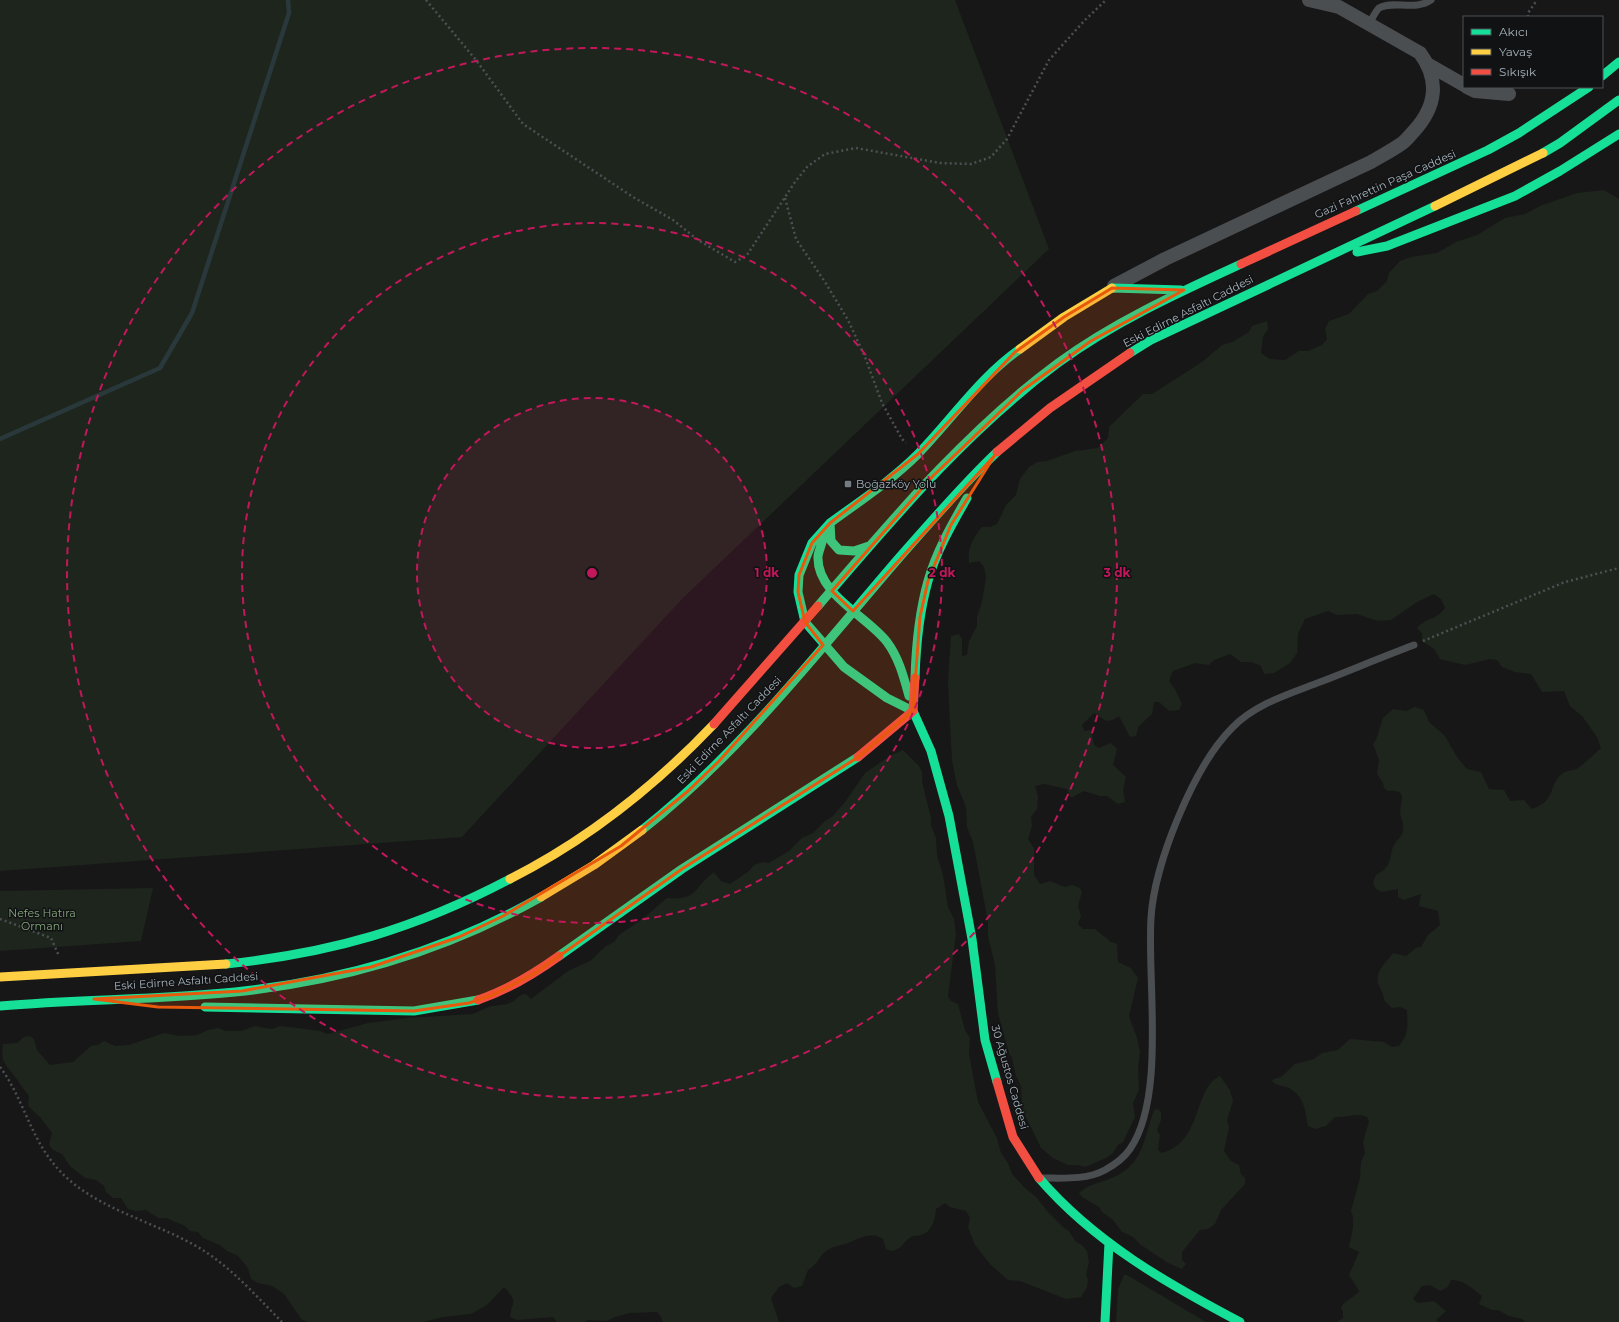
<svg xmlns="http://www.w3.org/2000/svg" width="1619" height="1322" font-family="Montserrat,sans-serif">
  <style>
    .green { fill: #1e251d }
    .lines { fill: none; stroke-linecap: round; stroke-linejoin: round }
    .stream { stroke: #29383b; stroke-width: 4.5 }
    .path { stroke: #4d5052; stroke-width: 2.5; stroke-dasharray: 2 3; stroke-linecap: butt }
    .lane { stroke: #4b4e51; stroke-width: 7 }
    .street { stroke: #4b4e51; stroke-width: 14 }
    .fast { stroke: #16e098; stroke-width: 9 }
    .slow { stroke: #ffcf43; stroke-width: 9 }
    .jam { stroke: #f24e42; stroke-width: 9 }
    .marked { fill: #e8590c; fill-opacity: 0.2; stroke: #e8590c; stroke-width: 3; stroke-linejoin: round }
    .ring { fill: none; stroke: #c2185b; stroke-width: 2; stroke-dasharray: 7 5 }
    .poi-dot { fill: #757c81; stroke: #111214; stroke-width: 1.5 }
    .labels { text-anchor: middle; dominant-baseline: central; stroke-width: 3; stroke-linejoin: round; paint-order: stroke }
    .street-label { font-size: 11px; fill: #a7b2ba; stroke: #111214 }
    .poi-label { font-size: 11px; fill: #a7b2ba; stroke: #111214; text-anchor: start }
    .park-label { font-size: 11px; fill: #86a77c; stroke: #111214 }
    .centre { fill: #c2185b; stroke: #111214; stroke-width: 2 }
    .ring-label { font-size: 12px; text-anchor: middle; font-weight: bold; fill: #c2185b; stroke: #111214; stroke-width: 3; stroke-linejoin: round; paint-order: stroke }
  </style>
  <rect width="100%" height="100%" fill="#171718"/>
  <path class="green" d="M0,0H955L1049,249L682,599L462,837L0,871Z
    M1604,190L1619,199V1322H1525L1522,1319L1509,1316L1498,1310H1492L1479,1304L1482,1296C1473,1289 1463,1279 1451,1280L1448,1287L1440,1291L1430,1285L1422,1286L1413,1299L1418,1303L1434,1301L1446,1311L1436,1320L1438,1322H1337L1343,1318V1312L1341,1308L1343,1304L1359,1292C1357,1284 1352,1282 1349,1275L1359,1252L1349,1247C1351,1236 1356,1221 1351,1211L1360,1178L1361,1162L1365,1153L1363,1142L1369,1121L1367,1117C1355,1112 1348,1118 1335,1117L1326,1126L1315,1129L1308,1126C1305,1111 1305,1097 1289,1088C1282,1085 1278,1087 1272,1081L1274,1079L1281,1077L1295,1064L1314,1059L1322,1053L1338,1050L1350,1039L1384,1042L1392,1047L1399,1046C1410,1033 1407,1024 1407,1010L1400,1007L1392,1008L1384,1000C1384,993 1380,989 1378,983C1375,970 1387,962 1393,953L1406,956L1416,948L1421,947L1428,935L1440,925L1438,911L1419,906L1421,894L1404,900L1398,897V889L1382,892L1376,889L1373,883L1376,875C1396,865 1387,853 1396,842C1399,838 1403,835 1403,829C1404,823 1401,819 1400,814C1400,802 1409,789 1388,791L1384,788L1383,783L1377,774L1379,760L1373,744L1376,740L1383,718L1393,709L1406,711L1415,707L1424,710L1429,722L1445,736L1457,757L1467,769L1481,772L1489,789L1504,790L1510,801L1524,800L1532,809C1558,800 1547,785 1563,773C1567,770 1574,771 1578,768C1586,763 1594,754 1601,748L1597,737L1582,716L1570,706L1564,691L1542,692L1531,674L1515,672L1502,667L1497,660L1490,659L1465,665L1440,659L1434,649L1422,641V633L1417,628C1427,617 1435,621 1445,608L1441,599L1434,594L1417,602L1391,620L1378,621L1357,614L1337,615L1328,611L1305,619L1298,634L1297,653L1290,663L1274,673L1264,674L1261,666L1251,662H1241L1230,654L1214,660L1209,665L1195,663L1173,671L1169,681L1175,689L1182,704L1179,710L1169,711L1159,702H1154L1152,714L1139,726L1136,736L1130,737L1119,716C1106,725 1106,720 1094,713L1082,725L1084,731L1091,730L1094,745L1099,748L1111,743L1117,749L1113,765L1126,777L1123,790L1125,802L1118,804L1107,796H1100L1084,791L1073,797H1070L1067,789L1044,784L1035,786L1038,796L1037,809L1031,817L1032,826L1028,839L1034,848V875L1040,884L1050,881L1065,887L1072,885L1080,888L1082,892L1078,906L1081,916L1078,924L1083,929H1095L1111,942L1117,944L1118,962L1131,968L1138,978L1129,1016L1137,1038L1140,1052L1138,1067L1139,1090L1133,1103L1135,1117L1123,1142L1118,1145L1113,1153L1106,1158L1085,1167L1078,1165H1068L1053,1158L1041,1148L1025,1115L1022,1104L1021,1086L1016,1076L1012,1058L1009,1053L998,1013L995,965L988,936V922L973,842L967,827L966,807L957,785L952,761L948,681L951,636L959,634L962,639V656L967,655L969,641L977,626V617L982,602L986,578L984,567L979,561L969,563C967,550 973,537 982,527H990L997,524L1006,505L1016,495L1020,479L1029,467L1037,462L1047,461L1075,451L1098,448L1108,438L1109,427L1143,394H1152L1202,362L1222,345L1232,342L1249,332L1252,326L1267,321L1268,329L1263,337L1261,353L1270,359L1285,360L1299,351H1308L1322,345L1327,339L1325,329L1329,321L1349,314L1368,294L1377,291L1387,281L1389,273L1400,261L1411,257L1437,253L1456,242L1477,235L1505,218L1525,214L1540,206L1577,193Z
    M903,750L919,766L922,772V781L931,818V825L936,838L937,855L943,875L948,907L954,919L956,934L948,996L951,1001L958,1004L965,1030L970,1038L969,1054L978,1102L997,1138L1001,1153L1008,1163L1012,1174L1024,1187L1037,1198L1047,1211L1064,1228L1069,1231L1076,1242L1082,1245L1087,1251L1089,1262L1086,1275L1088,1280L1087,1287L1081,1297L1066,1299L1020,1281L1008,1280L990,1264L975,1245L968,1227L970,1218L966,1211L950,1207L945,1203L936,1209C935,1220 932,1232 921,1235C918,1236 914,1235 911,1237C902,1242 905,1248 891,1251L886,1249L883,1239C870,1231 862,1238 848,1243C840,1246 832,1246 825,1252C819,1257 816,1266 808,1270L802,1286L794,1288L787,1283L779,1287L771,1298L779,1322H663L661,1317L657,1312L630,1313L615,1317L607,1321L588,1320L585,1322H557L553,1317L517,1320L510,1317C512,1299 519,1304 504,1287L487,1305L471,1314L443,1317L424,1322H308L302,1320L284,1294L272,1286L258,1283L251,1279L248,1268L238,1256L227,1251L220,1245L203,1238L198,1232L190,1231L185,1226L166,1218H158L146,1210L136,1211L128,1209L121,1198H113L106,1192L104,1186L96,1180L85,1178L70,1166L62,1154L53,1150L49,1145L52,1133L41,1118L28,1106L29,1096C23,1089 18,1080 12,1073C3,1062 1,1059 3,1044L17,1043L24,1037L30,1036L34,1039L37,1050L50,1065L73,1062L91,1046L98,1045L104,1041L115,1046L129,1045L164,1033L179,1036L197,1035L208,1030L218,1028L226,1031H241L255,1026L272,1029L280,1026L297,1028L320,1031L328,1034L368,1023L407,1018L472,1014C479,1012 484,1008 492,1006C497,1005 505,1005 510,1003C518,1000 516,995 526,994L531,999L568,971L590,961L606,946L614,942L619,935L645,917L667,898C699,901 694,886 714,872L721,881L730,884L749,871L754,865L763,862L769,863L789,851L802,838L813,833L825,821L833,816L845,802L865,773L891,755Z
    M153,888L141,941L0,951V891Z
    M1220,1076L1230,1090L1233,1101L1227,1120L1229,1128L1224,1151L1231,1161L1239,1165L1241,1174L1245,1178V1184L1221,1210L1215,1224L1208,1229L1200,1230L1182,1252V1260L1186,1264L1182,1269L1168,1263L1141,1245L1133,1237L1122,1232L1113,1220L1102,1212L1099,1207L1082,1197L1079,1193C1087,1185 1099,1183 1109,1179C1144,1166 1143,1140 1154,1110L1158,1109L1161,1112V1120L1157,1130L1160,1135L1158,1150L1162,1153C1203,1142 1193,1088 1220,1076Z
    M1124,1275H1127L1206,1322H1116L1118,1289Z"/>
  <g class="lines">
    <path class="stream" d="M0,439L160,368L192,313L289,13L288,0"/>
    <path class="path" d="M426,0L476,60L523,124L633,197L673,220L698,240L735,262L747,255L795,182L807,167L825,154L856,148L940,163L971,164L991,157L1007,139L1049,60L1084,21L1106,0
      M1528,17V13L1537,0
      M785,198L796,239L825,282L848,320L865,357L882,403L902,439L906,443
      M1423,641L1565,582L1619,568
      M0,919L51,938L59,956
      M0,1067C22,1096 30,1135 53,1163C89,1209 154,1220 201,1249C232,1268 257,1297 282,1322"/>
    <path class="lane" d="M1369,24C1372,19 1375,12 1379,8C1392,0 1416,11 1431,0
      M1042,1178C1062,1178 1087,1180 1105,1170C1114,1165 1124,1158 1130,1149C1166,1097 1147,981 1151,918C1154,864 1194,766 1232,728C1255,704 1289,694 1320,682C1351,670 1382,657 1414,645"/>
    <path class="street" d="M1429,65L1464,85
      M1467,87L1475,91L1509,94
      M1114,286L1165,259L1371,162C1381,156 1391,151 1401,144C1406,141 1410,135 1414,131C1436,107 1440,80 1420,53L1339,7L1309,0"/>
    <path class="fast" d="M1602,76L1619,62
      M1543,153L1560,143L1619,100
      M1356,211L1488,150L1519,133L1589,87
      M1357,252L1387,246L1515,196L1560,171L1619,134
      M1112,288L1181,290
      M1130,353L1151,340L1435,206
      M830,523C860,501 892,480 918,454C952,419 980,377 1020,349
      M830,523L812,543L799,575L798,592L805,622L844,667L887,698L913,711
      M830,523L831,541L839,550L854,551L869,546
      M823,538C822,544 819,550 818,556C816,594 867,616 887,642C899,658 904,678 909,696
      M818,606C892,520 966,431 1058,363C1114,322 1178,293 1241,264
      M915,678C916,645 919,613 928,581C936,552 952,524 967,498
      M913,711L931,751L949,816L972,939L985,1040L997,1082
      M642,830C740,753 817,653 898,559C930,523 962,485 997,452
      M559,956L682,869L858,757
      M226,964C332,953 415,929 510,879
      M0,1006C78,999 157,1000 235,992C343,981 447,950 541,897
      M205,1007L414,1011L478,1000
      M1039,1178C1094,1242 1166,1283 1240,1322
      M1105,1322L1109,1243"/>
    <path class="slow" d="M1435,206L1543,153
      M1020,349L1064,317L1112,288
      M510,879C587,840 655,786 714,724
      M541,897L594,865L642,830
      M0,977L226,964"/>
    <path class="jam" d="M1241,264L1356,211
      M997,452L1050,408L1130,353
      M714,724L818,606
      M858,757L913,711L915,678
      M478,1000C507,990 534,974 559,956
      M997,1082L1013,1137L1039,1178"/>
  </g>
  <path class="marked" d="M1112,288L1184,290L1091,341L1023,390L933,476L832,591L853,611L995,455L951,525L928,581L920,617L913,711L860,756L682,869L534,974L493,995L469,1003L414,1011L158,1007L94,999L242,991L371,967L459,937L503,916L621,846L688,791L719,761L823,645L805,622L798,592L799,575L812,543L830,523L918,454L1015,352L1064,317Z"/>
  <circle cx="592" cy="573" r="175" fill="#c2185b" fill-opacity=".12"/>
  <g class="ring">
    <circle cx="592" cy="573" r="175"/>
    <circle cx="592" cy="573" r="350"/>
    <circle cx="592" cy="573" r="525"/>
  </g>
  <rect class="poi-dot" x="844" y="480" width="8" height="8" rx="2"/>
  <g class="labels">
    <g class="street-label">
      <text transform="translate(1385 184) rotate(-24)">Gazi Fahrettin Paşa Caddesi</text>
      <text transform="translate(1188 311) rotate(-27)">Eski Edirne Asfaltı Caddesi</text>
      <text transform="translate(729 730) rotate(-46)">Eski Edirne Asfaltı Caddesi</text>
      <text transform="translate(186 981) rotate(-4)">Eski Edirne Asfaltı Caddesi</text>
      <text transform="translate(1010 1077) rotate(74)">30 Ağustos Caddesi</text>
    </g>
    <g class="poi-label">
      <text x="856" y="484">Boğazköy Yolu</text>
    </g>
    <g class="park-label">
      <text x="42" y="913">Nefes Hatıra<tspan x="42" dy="13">Ormanı</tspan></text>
    </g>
  </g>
  <circle cx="592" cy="573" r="6" class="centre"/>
  <g class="ring-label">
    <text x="767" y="577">1 dk</text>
    <text x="942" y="577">2 dk</text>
    <text x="1117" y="577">3 dk</text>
  </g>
  <rect x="1463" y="16" width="140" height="72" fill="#111214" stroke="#4d5256"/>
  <rect x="1471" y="29" width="20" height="6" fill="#16e098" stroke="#4d5256"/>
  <text x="1499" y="36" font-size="12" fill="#a7b2ba">Akıcı</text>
  <rect x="1471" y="49" width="20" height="6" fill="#ffcf43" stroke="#4d5256"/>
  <text x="1499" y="56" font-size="12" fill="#a7b2ba">Yavaş</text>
  <rect x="1471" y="69" width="20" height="6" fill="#f24e42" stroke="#4d5256"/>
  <text x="1499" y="76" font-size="12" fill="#a7b2ba">Sıkışık</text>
</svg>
